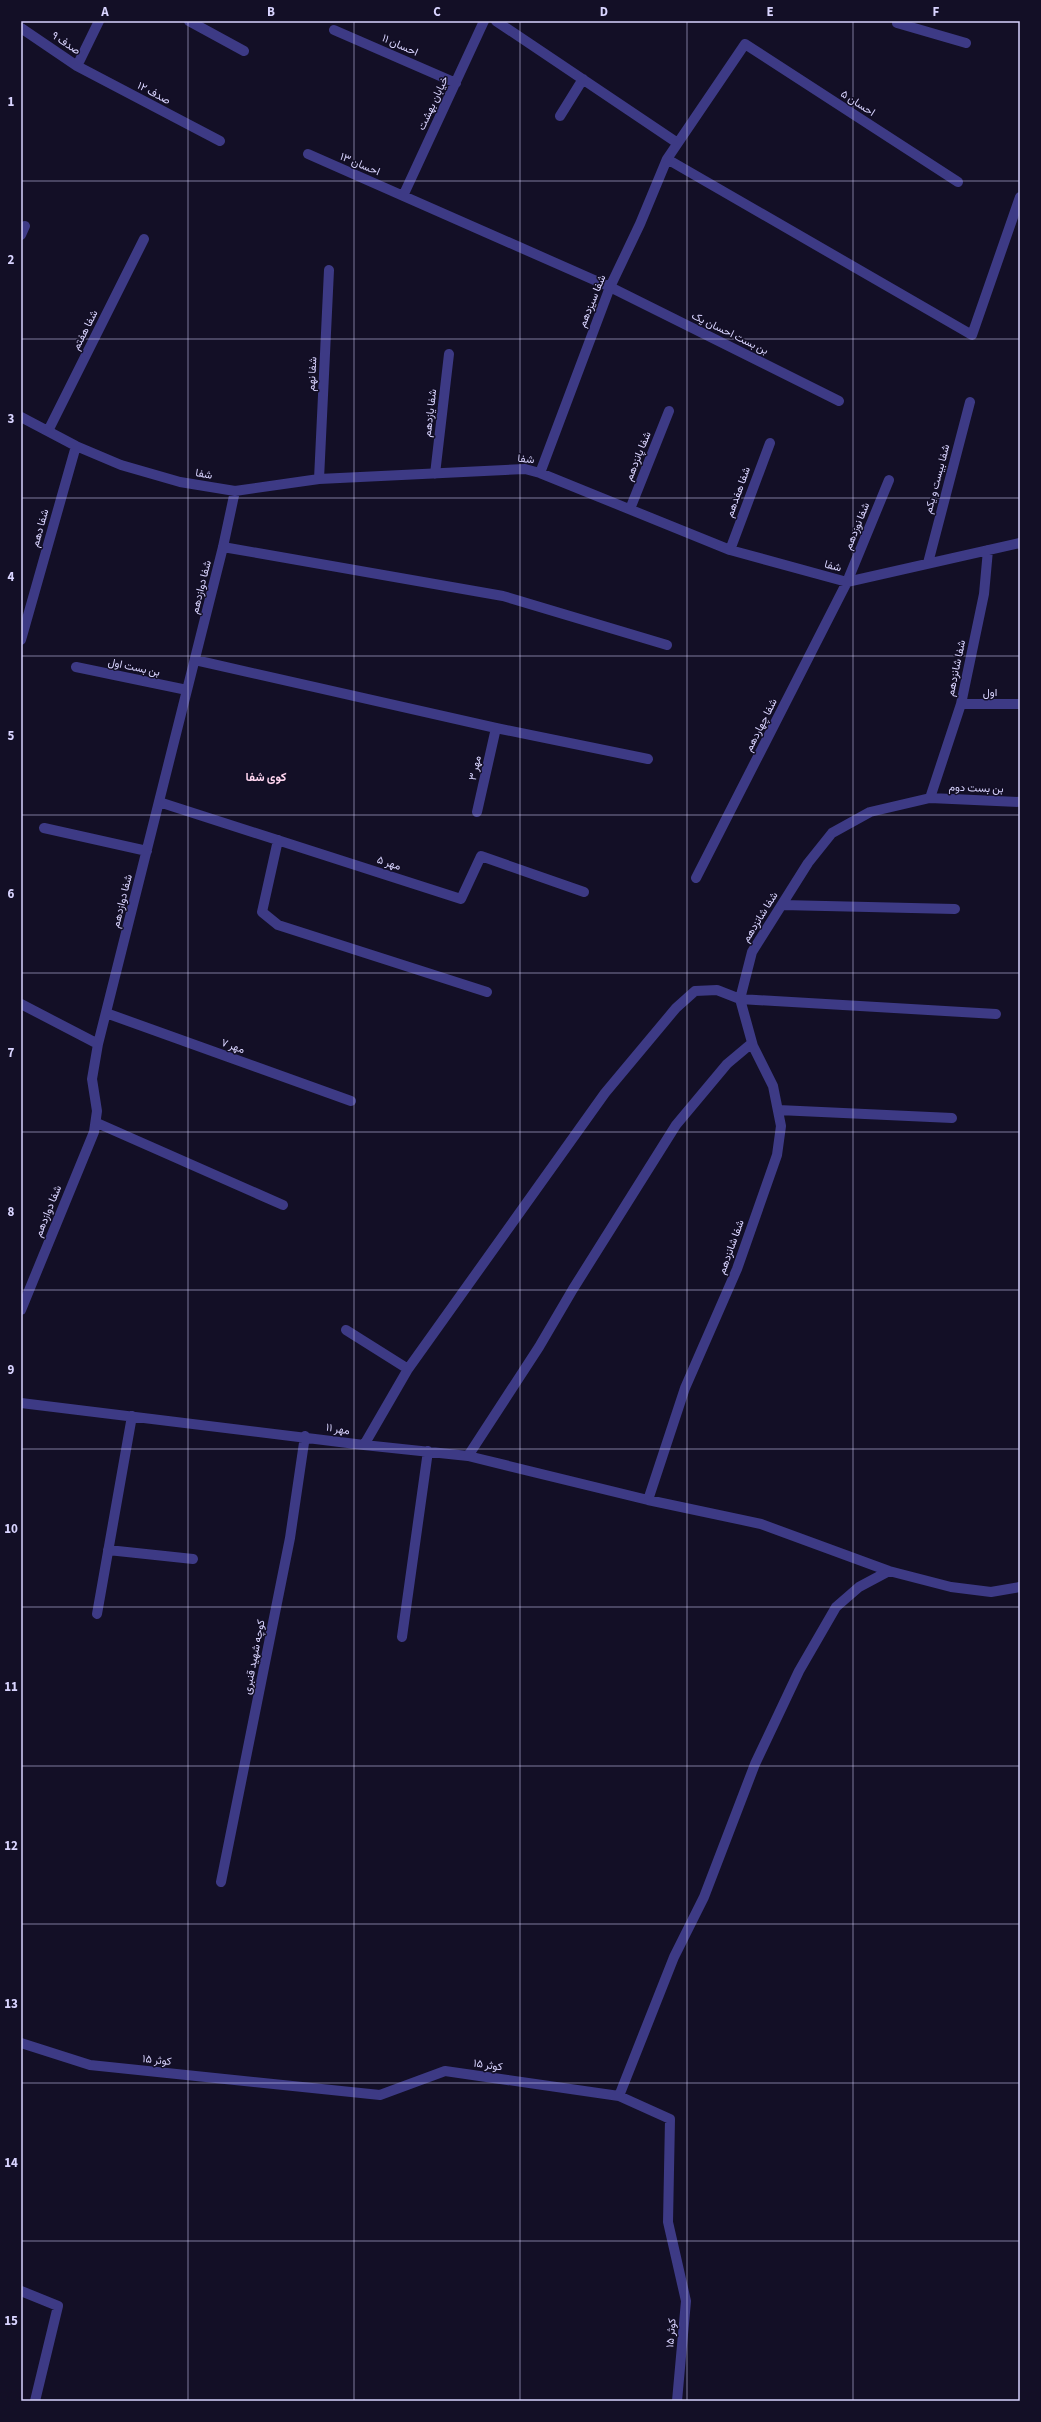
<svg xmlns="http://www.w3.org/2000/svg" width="1041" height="2422" font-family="'Source Sans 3',Vazirmatn,sans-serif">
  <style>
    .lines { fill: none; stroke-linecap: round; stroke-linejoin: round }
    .minor { stroke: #3d3a85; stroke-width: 10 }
    .grid { fill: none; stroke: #d9d4ff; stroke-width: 1; stroke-opacity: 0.55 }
    .labels { text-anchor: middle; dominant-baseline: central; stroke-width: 3; stroke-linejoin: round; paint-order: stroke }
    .street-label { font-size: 11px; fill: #d9d4ff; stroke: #130f26 }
    .neighbourhood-label { font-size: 12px; font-weight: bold; fill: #ffd6f0; stroke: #130f26 }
    .neatline { fill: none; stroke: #d9d4ff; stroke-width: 1.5 }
    .grid-label { font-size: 13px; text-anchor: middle; font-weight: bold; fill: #d9d4ff }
  </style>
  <rect width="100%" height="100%" fill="#130f26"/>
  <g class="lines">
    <path class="minor" d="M189,21L244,51
      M496,21L676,142
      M897,21V23L966,43
      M21,28L77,66L220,141
      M334,30L456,83
      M77,66L99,21
      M560,116L583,79
      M308,154L610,287L839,401
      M667,159L972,335L1020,197
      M403,196L484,21
      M21,235L25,226
      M21,417L76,446L121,465L180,482L235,491L319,479L525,469L540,473L730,550L847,582L1020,543
      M48,431L144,239
      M540,473L610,287L640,224L667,159L745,44L958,182
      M435,474L449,354
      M319,479L329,270
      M630,509L669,411
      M223,547L503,596L667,645
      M730,550L770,443
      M928,563L970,402
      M21,640L76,446
      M195,660L496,728L648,759
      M76,667L187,690
      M961,704H1020
      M930,798L961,704L984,594L988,550
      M159,802L461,899L481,856L584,892
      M477,812L496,728
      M44,828L147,851
      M278,840L262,912L278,925L487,992
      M696,878L847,582L889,480
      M782,905L955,909
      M21,1004L98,1044
      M106,1013L351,1101
      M778,1110L952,1118
      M97,1123L283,1205
      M21,1310L94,1132L97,1111L92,1079L98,1044L223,547L235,491
      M346,1330L408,1369
      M21,1403L364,1445L468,1456L648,1500L761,1524L889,1571L951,1587L991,1592L1020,1587
      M364,1445L408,1369L605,1093L676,1008L695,991L717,990L740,999L996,1014
      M468,1456L539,1347L573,1289L676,1125L727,1064L752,1043
      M648,1500L685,1388L737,1269L777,1155L781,1126L773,1086L753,1046L740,999L752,952L808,863L832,833L870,812L930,798L1020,802
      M108,1550L193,1559
      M97,1614L132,1416
      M402,1637L428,1451
      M221,1882L290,1538L305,1436
      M21,2043L90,2065L380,2095L445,2071L619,2096L670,2119L668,2222L686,2301L677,2401
      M619,2096L674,1957L704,1897L755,1764L799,1671L836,1607L859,1587L889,1571
      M21,2291L58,2306L35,2401"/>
  </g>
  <path class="grid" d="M188,21V2401M354,21V2401M520,21V2401M687,21V2401M853,21V2401M21,181H1020M21,339H1020M21,498H1020M21,656H1020M21,815H1020M21,973H1020M21,1132H1020M21,1290H1020M21,1449H1020M21,1607H1020M21,1766H1020M21,1924H1020M21,2083H1020M21,2241H1020"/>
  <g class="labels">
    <g class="street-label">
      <text transform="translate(66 43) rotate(34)">صدف ۹</text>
      <text transform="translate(400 45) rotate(24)">احسان ۱۱</text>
      <text transform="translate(154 93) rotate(28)">صدف ۱۲</text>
      <text transform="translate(433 103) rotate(-65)">خیابان بهشت</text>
      <text transform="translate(858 103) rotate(33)">احسان ۵</text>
      <text transform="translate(360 164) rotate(23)">احسان ۱۳</text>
      <text transform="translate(592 301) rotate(-68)">شفا سیزدهم</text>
      <text transform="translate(85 330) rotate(-63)">شفا هفتم</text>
      <text transform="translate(730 333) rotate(26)">بن بست احسان یک</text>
      <text transform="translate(312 374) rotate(-87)">شفا نهم</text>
      <text transform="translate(430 413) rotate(-83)">شفا یازدهم</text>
      <text transform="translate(638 456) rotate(-68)">شفا پانزدهم</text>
      <text transform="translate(526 459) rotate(5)">شفا</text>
      <text transform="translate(204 474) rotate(9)">شفا</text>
      <text transform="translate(937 479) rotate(-75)">شفا بیست و یکم</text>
      <text transform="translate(738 492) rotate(-70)">شفا هفدهم</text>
      <text transform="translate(857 526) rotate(-68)">شفا نوزدهم</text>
      <text transform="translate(40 528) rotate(-74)">شفا دهم</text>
      <text transform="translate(833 566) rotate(15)">شفا</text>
      <text transform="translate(201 587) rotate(-76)">شفا دوازدهم</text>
      <text transform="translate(134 667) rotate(12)">بن بست اول</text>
      <text transform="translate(956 668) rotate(-78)">شفا شانزدهم</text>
      <text x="990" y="692">اول</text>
      <text transform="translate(761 725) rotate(-63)">شفا چهاردهم</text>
      <text transform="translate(475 768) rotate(-78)">مهر ۳</text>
      <text transform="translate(976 788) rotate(2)">بن بست دوم</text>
      <text transform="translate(389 863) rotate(18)">مهر ۵</text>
      <text transform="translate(122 901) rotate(-76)">شفا دوازدهم</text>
      <text transform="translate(760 917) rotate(-58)">شفا شانزدهم</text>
      <text transform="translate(233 1046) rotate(20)">مهر ۷</text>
      <text transform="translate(48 1211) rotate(-68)">شفا دوازدهم</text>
      <text transform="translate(731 1247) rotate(-70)">شفا شانزدهم</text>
      <text transform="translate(338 1429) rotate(9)">مهر ۱۱</text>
      <text transform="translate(254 1657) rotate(-79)">کوچه شهید قنبری</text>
      <text transform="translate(157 2060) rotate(6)">کوثر ۱۵</text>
      <text transform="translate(488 2065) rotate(8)">کوثر ۱۵</text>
      <text transform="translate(671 2333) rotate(-85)">کوثر ۱۵</text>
    </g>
    <g class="neighbourhood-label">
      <text x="266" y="777">کوی شفا</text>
    </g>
  </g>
  <rect width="1041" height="2422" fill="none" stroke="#130f26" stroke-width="44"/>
  <rect x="22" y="22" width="997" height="2378" class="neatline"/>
  <g class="grid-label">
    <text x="105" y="16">A</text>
    <text x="271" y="16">B</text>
    <text x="437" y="16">C</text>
    <text x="604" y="16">D</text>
    <text x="770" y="16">E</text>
    <text x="936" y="16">F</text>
    <text x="11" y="106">1</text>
    <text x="11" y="264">2</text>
    <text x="11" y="423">3</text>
    <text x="11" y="581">4</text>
    <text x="11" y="740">5</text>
    <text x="11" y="898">6</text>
    <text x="11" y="1057">7</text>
    <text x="11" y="1216">8</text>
    <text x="11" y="1374">9</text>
    <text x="11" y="1533">10</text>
    <text x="11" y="1691">11</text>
    <text x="11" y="1850">12</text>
    <text x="11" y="2008">13</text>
    <text x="11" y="2167">14</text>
    <text x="11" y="2325">15</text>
  </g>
</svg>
